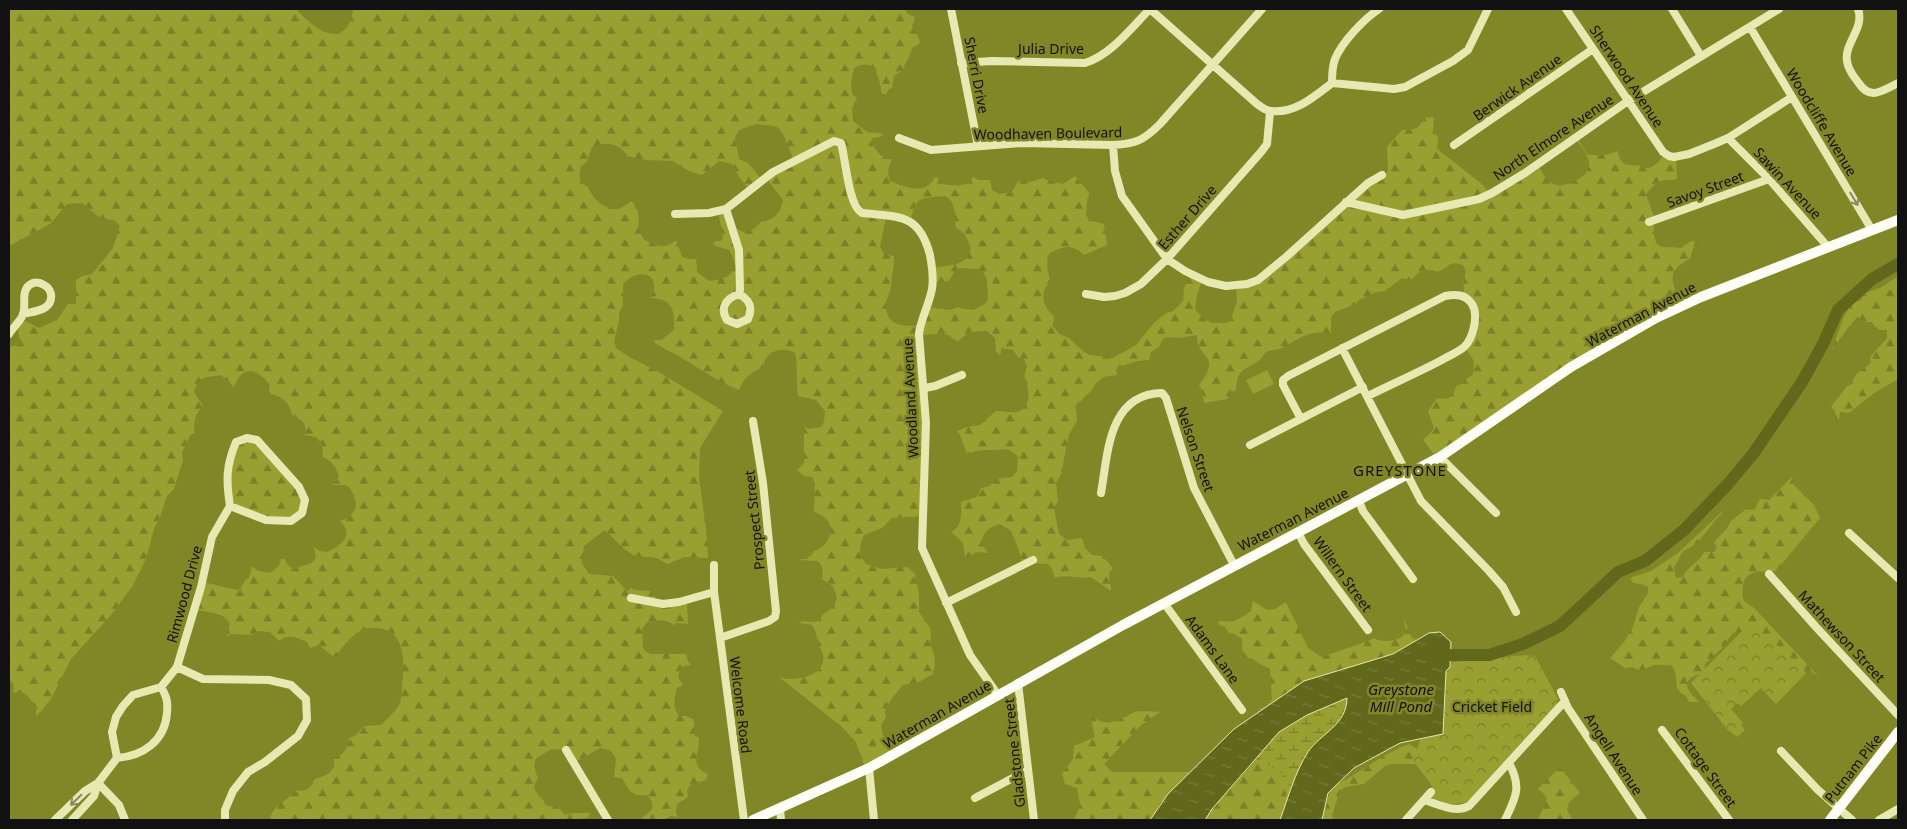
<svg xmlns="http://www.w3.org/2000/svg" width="1907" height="829" font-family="'Noto Sans',sans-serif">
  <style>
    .grass { fill: #999f31 }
    .forest { fill: url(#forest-firs); fill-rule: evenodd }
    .wetland { fill: url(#wetland-marsh) }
    .park { fill: url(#park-crowns) }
    .water { fill: url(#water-ripples); stroke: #e6e9a7 }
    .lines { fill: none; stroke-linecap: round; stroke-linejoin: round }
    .river { stroke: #62681b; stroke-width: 12 }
    .minor { stroke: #e6e9b2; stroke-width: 8 }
    .major { stroke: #fdfef5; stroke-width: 10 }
    .oneway { stroke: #86886a }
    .labels { text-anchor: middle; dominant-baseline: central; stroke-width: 5; stroke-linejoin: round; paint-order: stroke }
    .street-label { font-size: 14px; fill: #111; stroke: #818726 }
    .park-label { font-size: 14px; fill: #111; stroke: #818726 }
    .neighbourhood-label { font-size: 15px; letter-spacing: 1px; fill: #111; stroke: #818726 }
    .water-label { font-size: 15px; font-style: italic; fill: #111; stroke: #818726 }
  </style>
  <defs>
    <pattern id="forest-firs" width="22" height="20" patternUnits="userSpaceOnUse" patternTransform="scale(1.25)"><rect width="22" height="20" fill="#999f31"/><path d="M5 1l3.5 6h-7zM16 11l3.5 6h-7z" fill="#7b8028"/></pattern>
    <pattern id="wetland-marsh" width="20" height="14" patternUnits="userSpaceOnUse" patternTransform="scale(1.25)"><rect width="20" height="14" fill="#999f31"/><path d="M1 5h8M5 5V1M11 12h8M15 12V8" fill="none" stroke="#7b8028"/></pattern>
    <pattern id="park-crowns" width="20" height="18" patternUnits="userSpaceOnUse" patternTransform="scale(1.25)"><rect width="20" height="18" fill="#999f31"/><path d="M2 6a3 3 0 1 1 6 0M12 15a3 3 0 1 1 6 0" fill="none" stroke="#7b8028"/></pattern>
    <pattern id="water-ripples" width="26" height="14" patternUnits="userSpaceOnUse" patternTransform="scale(1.25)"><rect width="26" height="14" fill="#62681b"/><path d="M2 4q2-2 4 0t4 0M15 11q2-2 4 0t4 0" fill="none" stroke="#787c42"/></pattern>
  </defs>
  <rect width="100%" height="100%" fill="#818726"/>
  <path class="grass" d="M1267,370L1274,384L1253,394L1246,380Z"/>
  <path class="forest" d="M9,9H297C299,13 303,16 307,20C328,39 349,41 353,9H905L908,14L915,17L912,26L917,33L920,43L912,48C910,57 905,63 902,71L894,76L892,88L889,89L886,94H882C879,78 876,56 854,68L851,83L852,94L857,98L852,108L853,121L867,132L884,134L880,137L873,138L871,143L880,155L892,160C888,167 887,173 890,181C904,187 926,196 934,178L937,177L942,184C953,185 967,189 973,177L979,180H990L992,190L999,194L1012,192L1018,181L1031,182L1043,178L1049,181L1063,184L1075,176L1091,195L1087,199L1086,215L1089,220L1104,224L1107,245L1084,255C1081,252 1077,249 1073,248C1066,245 1051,250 1048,258C1046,266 1048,275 1051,282C1038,291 1043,308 1054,316L1053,326L1059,334L1069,338L1077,346L1089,355L1113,358L1136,345L1154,323L1166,313L1173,311L1183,301L1184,288L1191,274L1202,280L1197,295L1195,309L1199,314L1211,323H1226L1230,321L1237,302L1236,285L1260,277L1351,199L1381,178L1388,171L1387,147L1402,130C1414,129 1419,131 1423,118L1434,117L1433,131L1438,137L1437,149L1482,184L1490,195L1538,165C1542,172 1548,184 1557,185C1567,187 1587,177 1589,167C1591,157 1580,145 1575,138L1577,137L1587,154C1597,157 1608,155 1618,151C1619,164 1626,166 1638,165C1650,174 1659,162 1666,152L1676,157L1677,178C1672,181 1670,179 1665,180C1657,181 1650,188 1646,195L1656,221C1653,225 1654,228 1654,233C1655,253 1667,245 1681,248L1691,241L1699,243L1693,248L1690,259C1665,271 1671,282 1682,304L1657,317L1437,458L1423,440C1437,426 1435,431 1428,411L1437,398C1448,400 1453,398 1456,386L1461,384L1473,374L1474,361L1464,346L1470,336L1474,313C1464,297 1461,289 1466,271L1463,265L1454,263L1438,272C1426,267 1419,271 1411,280L1402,278L1385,291L1376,292L1359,300L1356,304L1335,312L1331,317V333C1306,331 1303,337 1282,348C1277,350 1271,350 1266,352C1253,373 1237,361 1236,390L1231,392L1227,399L1204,403L1203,393L1199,385C1224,354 1195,359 1197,335L1180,338L1168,337L1163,339L1159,347L1151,352L1149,360L1137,361L1119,367L1116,375L1103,377L1095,384L1092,391L1086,395L1076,407L1077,421L1069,434L1061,474L1056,483L1058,501L1054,508L1059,534L1067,540L1082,538L1085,548L1092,555L1102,556L1113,568L1109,573L1111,591L1091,577C1078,580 1067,573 1055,578L1052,569L1048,564L1030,563L1023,566L1018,547L1011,531L1000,524C991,526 983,532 981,542L988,553L977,552L965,558L963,543L951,532C963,526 961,514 961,502L977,497L981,488L990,486L995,479L1012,477L1017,471L1018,456L1008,449C994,451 980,448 967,454L960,435L957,431L967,427L980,425L996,411C1003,411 1010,413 1017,412C1032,409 1030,388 1024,378L1027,366L1024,359L1018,357L1013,350L1001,348V353L996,358L995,338L987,331C973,330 967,333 956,343C949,330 937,334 923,335L925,516L892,518L882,528L864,535C859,547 858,553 866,564L882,569L908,567L915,574L919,593V612L930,628L931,633L930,643L934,654L935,665L933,674L919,682L903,685L892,698L885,711L886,717L881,725L883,735L895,752L866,770L856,742L841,726L779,677C792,682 820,677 823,662C825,653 820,650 818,643C816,635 817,632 812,625L799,623L802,621L814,622L820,620L823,614L834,607L837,598L833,586L822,579C823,571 824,566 817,561L799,560L811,556L814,551C826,548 835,533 828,521C824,516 819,514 814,512L815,484L812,477L804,476L797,470L804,463V427L809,429L821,427L824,422L825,411L816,400L798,396C796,382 798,367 795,353C781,345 764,352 763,368C749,373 745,377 739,390L721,382L680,357L649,340C666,341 661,339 674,330C675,311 673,299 651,298C663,273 638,267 623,284V306L619,312V321L614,342L616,348L629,357L657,371L723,411L700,448L699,477L706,528L708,558L685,557L667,564C651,553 652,559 637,556C625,553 614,538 605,530L584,546L582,563L589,574L613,576L627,591L631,588L636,590L651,591L659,603L687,602L688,624L677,623L673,625C666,618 656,621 647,622L642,629L643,648L645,651L651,654H686L688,661L691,665L684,666L680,669L678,677L683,685L677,688C674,700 672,705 679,716H686L693,719L694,722L695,736L699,738C700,753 688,766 708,774L706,780L690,785L687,791L688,797L677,804L676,812L678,817L671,816L663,820H641C648,810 660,811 647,795H637L630,791L622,778L614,777L616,759L610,750L600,748L576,762L567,750L552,749L536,758L534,766L538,779C530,788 537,793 543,800C545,803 544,805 548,806C551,807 554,806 557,806L565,815L572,813H591L587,818L568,820H270C272,804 287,803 295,790C306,792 310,789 315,779C326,776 339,770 333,757C345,757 346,748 349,738L356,735L364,726L381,725C387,719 395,712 399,705C402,699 402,692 402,686C405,663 406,629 376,628C365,627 360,630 352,637C346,643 338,650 336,659L319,645L310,648L307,642C297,638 289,633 279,641L270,632L258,631L252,635L232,634L227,636L230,624C224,612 208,612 196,610L203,582L237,590L241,588L245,580L249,578L252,566L258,571L270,573L279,566L282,555L288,565L293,569L312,563L316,557L314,547L320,551L327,552C341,545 355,536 340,521L350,517L356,507V502L350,488L346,485H333L339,477C337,468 331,460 323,457L322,444L316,437L305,435C307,423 303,420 292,415C290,403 281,394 268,394L270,385C257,368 243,364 234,387L221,375C207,378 199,374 194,392L203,406C196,413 192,423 195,433L190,435L182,453L183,460L174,489L167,496L160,517L154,529L146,559L132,587L111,615L71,659L51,699L37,716L36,715V708C30,699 25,688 13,693L14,685L9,679V347L22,344C18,334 15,328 23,320L39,328L57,320L68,304H76V280L82,276L92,274L113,248L120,226L115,221L99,217L82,203L67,204L50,224L9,246ZM756,124C762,125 771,125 777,127C784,131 790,152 794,160L767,179L783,200C781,211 775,221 762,221L754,229L743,232L732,226L726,207L718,211L723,237L721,241H715L713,244L716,246L729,250C742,271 730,279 709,281L697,272L696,257L688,259L682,257L676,240C663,251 658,245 644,240L639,230L638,211L632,201C628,203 622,208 618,209C605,211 591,197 588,187C578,183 579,176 581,166L587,162L592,147C604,141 621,143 627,156L646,160L673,161L689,171L702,175L719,161L732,164L739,177L750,191L762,180L748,163L739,159L735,137L739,130ZM945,196C956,201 955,217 956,228C963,231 966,236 969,243C977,264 947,267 933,267L934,282L949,281L954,272L960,268L978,269L983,272L987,280L988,299L985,304L973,310L963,309L958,307L950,310L928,307L922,325C904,327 884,327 886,302C887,297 890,292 891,287C892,283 891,279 892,275C894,268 894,264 894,256L884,254L880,247L886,217L911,221C916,194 921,199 945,196Z
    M1898,276V379L1874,393L1849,413L1840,412L1839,420L1835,421V411L1831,407L1847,386L1852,384C1854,372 1863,370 1871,363L1870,357L1887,338V330H1877L1872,322H1866L1857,317L1832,349L1843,319L1851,304L1861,300L1865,293L1880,288Z
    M243,438H254L297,486L304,501L301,512L282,523L230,505L232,449Z
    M1792,477L1794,480L1793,484L1814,505L1820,518L1776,571C1760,572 1743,569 1743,589C1742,593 1742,597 1744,600C1746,604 1753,606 1756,610L1819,677L1809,670L1799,671L1742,632L1733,633L1721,649L1705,664L1704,673C1679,679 1685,688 1699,702H1689L1686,696C1671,689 1680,680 1673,667C1663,664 1649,663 1643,672L1632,667L1625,668L1610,658L1624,642L1633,627L1639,607L1648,593V587L1644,585L1629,582L1632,577L1651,571L1678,553L1724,510L1721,515L1716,519C1715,521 1699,541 1696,544C1692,547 1685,549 1682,553C1679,558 1678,562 1674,567L1676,578L1683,577C1687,566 1699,563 1704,552H1714L1717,547L1714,542L1728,527L1730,522L1746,509L1749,510L1755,509L1760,499L1769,500Z
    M1253,601L1267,610L1275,609L1286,602L1308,648L1321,657L1360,644L1374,638C1381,643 1403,642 1406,631C1406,627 1404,623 1404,619L1412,638L1421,642L1270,710H1258L1267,706L1272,699L1270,669C1264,665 1259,665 1254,659L1243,657L1242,639L1235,634L1229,633L1225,627L1218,624L1219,621C1235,622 1238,620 1251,611Z
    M1348,695L1347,709L1343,716L1324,727L1289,820H1199L1224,796L1255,761L1263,747L1276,734L1310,711Z
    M1160,712L1140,726L1104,764L1112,772H1204L1155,820H1074L1080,805L1077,788L1065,784L1062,774L1073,759L1074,746L1095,737L1090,714C1106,729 1117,721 1133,713C1139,710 1152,712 1160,712Z
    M1420,740L1461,804L1457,803L1456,810L1430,797C1438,785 1423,774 1416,764H1390L1385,766L1364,784L1345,787L1340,791L1332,815L1333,820H1322L1325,806L1332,787C1359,774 1382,754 1409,744L1417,749Z
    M1560,767L1580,793L1569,802L1567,810L1573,820H1538L1547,799L1543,793L1538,789Z"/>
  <path class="wetland" d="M1347,698C1345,725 1326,732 1310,750C1298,763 1293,784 1287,800L1282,774L1264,762L1251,765L1279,732L1307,715Z"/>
  <path class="park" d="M1745,628L1767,636L1806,673L1776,704L1761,688L1741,706L1737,703L1731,709L1743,723L1741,725L1745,730L1737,737L1727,729L1691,683Z
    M1526,655L1535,656L1558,699L1556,705L1466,803C1443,806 1425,776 1413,760L1421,739L1443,734L1446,671L1453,662Z"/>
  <path class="water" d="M1440,632L1451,642L1450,667L1446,671L1443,734L1400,743L1354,768L1328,793L1322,820H1280C1288,798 1295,772 1308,752C1321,733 1347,725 1347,698L1307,715L1279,732L1212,809L1205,820H1150L1168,794L1234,729L1304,681L1393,654L1429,633Z"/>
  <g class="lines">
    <path class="river" d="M1434,655H1489L1523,644L1560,626L1618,572L1645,561L1684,530L1727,485L1753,454L1802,382L1823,344L1838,310L1872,279L1898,264"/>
    <path class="minor" d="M951,9L978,146
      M1150,9L1257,104C1261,107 1267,111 1271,111C1295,114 1315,96 1332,83L1394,89L1405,87L1453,61L1468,50L1488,9
      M1566,9L1663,152L1669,156L1674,157L1689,154L1714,144L1728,138L1792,97
      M1672,9L1701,56
      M1858,9C1865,28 1844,43 1847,61C1848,69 1853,76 1858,82C1870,101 1882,91 1898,83
      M1750,27L1872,230
      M961,63L992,61L1085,63C1111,55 1131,28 1150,9
      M1332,83C1332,75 1332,67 1335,59C1342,42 1364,19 1379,9
      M899,138L931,150L1021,143L1113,145C1136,144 1144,140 1160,124L1262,9
      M1728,138L1769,179L1828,247
      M1113,145L1115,171L1122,196L1167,259L1185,271L1208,282L1226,286L1247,284L1258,280L1286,257L1368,183L1382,175
      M1454,145L1593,49
      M1346,202L1403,215L1479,199L1492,193L1525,173L1628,101L1779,9
      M726,209L739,250L740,289L739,294C727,298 719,307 727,320L737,324L748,319C753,308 750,300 739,294
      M675,214L709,213L726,209L773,172L834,141L841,143C846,160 848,205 862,213C899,217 919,213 930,255C932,266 934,278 932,289C929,305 921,318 919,334L926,423L922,548L970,655L998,695
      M1649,222L1769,179
      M1086,294L1104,297L1115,296L1125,293L1141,284L1167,259L1261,152L1267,144L1270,112
      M9,334C13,328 20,321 23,315C27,304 19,289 33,283C37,282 41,283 44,285C48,287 50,290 51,294C53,311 34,311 23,314
      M1342,348L1421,501L1489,571L1503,587L1516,612
      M925,388L935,386L962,375
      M1301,419L1283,385V380L1288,376L1445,296C1456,294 1465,294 1472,304C1479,315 1473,339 1464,347C1457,353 1448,356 1440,361C1417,373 1392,384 1368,396
      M1250,445L1363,387
      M1440,457L1496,513
      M1101,493C1108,454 1108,394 1162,393L1166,398L1194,488L1234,565
      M1359,501L1363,511L1413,579
      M1298,532L1304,544L1368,630
      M1849,533L1898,578
      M714,565V592L744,820
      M1769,574L1816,627L1898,715
      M631,598L663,604L679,602L714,592
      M946,603L1033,560
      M1164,603L1242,710
      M720,638L769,621L775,617L776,611L763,483L753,421
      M177,667L203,679L269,680L291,685L306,699L307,720L298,736L265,762L248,772L233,791L225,810V820
      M1018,683L1034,820
      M1561,692L1568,708L1643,820
      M1662,730L1729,820
      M566,750L608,820
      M1781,751L1818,790L1852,820
      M117,758C143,756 165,741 167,713C168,702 167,697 161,687
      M869,768L874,820
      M98,783L119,805L125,820
      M975,798L1028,770
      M1424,800C1438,804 1455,814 1469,806L1565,701
      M780,808L781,820
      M55,820L85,791L98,783
      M72,820L94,796L98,783L117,758L112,732L116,717L123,706L133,695L161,687L177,667L201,587L212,537L230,506L266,520L291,521L302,513L305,500L299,487L257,440L247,438L236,442C226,466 226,480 230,506
      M1406,820L1431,792
      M1505,820C1516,797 1522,787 1509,763
      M1879,820L1898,809"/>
    <path class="major" d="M753,820L869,768L1123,625L1440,457L1571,367L1656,318L1701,297L1898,220
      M1830,820L1898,732"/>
  </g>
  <defs><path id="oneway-shaft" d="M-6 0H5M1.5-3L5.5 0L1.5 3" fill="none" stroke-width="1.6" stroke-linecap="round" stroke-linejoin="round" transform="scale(1.25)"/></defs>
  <g class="oneway">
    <use href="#oneway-shaft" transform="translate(1854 199) rotate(59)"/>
    <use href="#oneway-shaft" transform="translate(76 800) rotate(136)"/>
  </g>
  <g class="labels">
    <g class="street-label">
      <text x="1051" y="48">Julia Drive</text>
      <text transform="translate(977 75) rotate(79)">Sherri Drive</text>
      <text transform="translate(1627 76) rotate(56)">Sherwood Avenue</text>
      <text transform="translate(1517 87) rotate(-35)">Berwick Avenue</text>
      <text transform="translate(1822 122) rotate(59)">Woodcliffe Avenue</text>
      <text transform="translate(1048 133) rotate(-1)">Woodhaven Boulevard</text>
      <text transform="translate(1553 137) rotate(-34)">North Elmore Avenue</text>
      <text transform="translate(1788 183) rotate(47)">Sawin Avenue</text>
      <text transform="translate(1705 189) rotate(-20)">Savoy Street</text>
      <text transform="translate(1187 217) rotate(-49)">Esther Drive</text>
      <text transform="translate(1641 314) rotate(-28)">Waterman Avenue</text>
      <text transform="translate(910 398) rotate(-93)">Woodland Avenue</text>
      <text transform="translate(1196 449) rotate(71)">Nelson Street</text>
      <text transform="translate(1293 519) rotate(-27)">Waterman Avenue</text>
      <text transform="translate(754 520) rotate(-96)">Prospect Street</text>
      <text transform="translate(1343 574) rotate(54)">Willern Street</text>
      <text transform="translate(184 594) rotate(-75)">Rimwood Drive</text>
      <text transform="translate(1842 636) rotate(47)">Mathewson Street</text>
      <text transform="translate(1213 649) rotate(54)">Adams Lane</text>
      <text transform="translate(741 705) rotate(83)">Welcome Road</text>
      <text transform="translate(937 714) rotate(-30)">Waterman Avenue</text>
      <text transform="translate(1014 753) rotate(-96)">Gladstone Street</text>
      <text transform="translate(1614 754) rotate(57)">Angell Avenue</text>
      <text transform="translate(1706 767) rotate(54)">Cottage Street</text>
      <text transform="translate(1853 768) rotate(-52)">Putnam Pike</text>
    </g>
    <g class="park-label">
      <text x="1492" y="706">Cricket Field</text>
    </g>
    <g class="neighbourhood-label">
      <text x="1400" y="470">GREYSTONE</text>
    </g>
    <g class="water-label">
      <text x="1401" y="689">Greystone<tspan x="1401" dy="17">Mill Pond</tspan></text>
    </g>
  </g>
  <rect width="1907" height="829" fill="none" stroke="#111111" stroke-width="20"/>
</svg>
